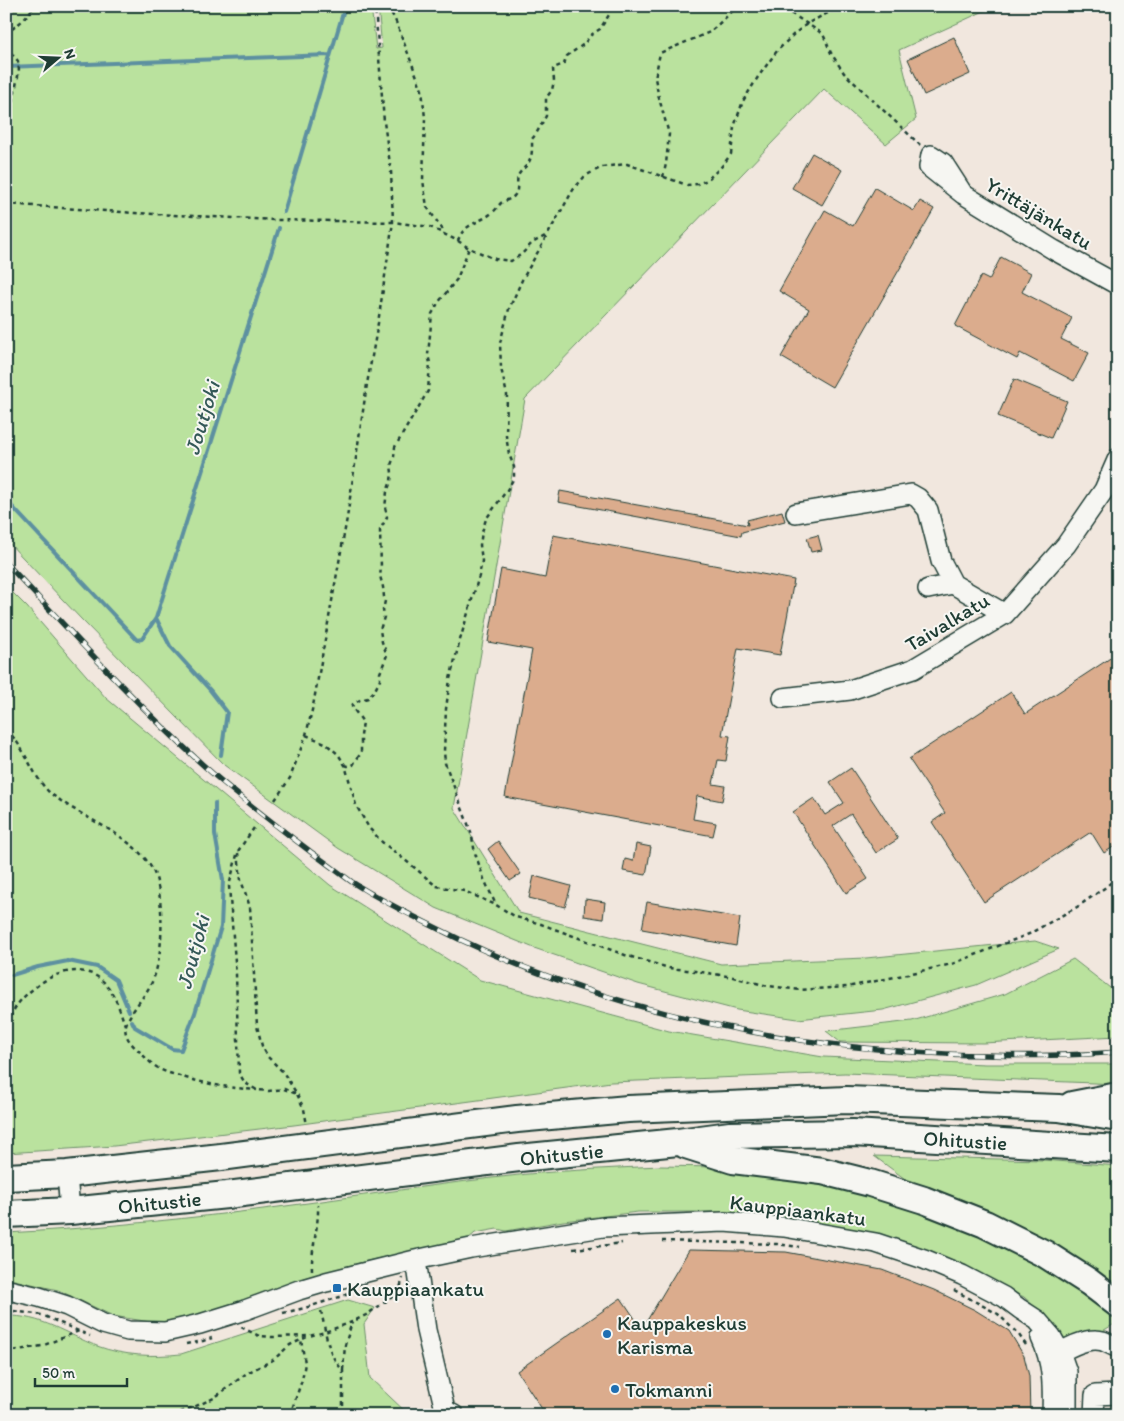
<svg xmlns="http://www.w3.org/2000/svg" width="1124" height="1421" font-family="Itim,sans-serif">
  <style>
    .green { fill: #bae29e; stroke: #6c9069 }
    .lines { fill: none; stroke-linecap: round; stroke-linejoin: round }
    .stream { stroke: #5d90a0; stroke-width: 4 }
    .building { fill: #dbac8d; stroke: #1f3d34 }
    .minor-casing { stroke: #1f3d34; stroke-width: 22 }
    .highway-casing { stroke: #1f3d34; stroke-width: 30 }
    .path { stroke: #1f3d34; stroke-width: 2.5; stroke-dasharray: 4 4; stroke-linecap: butt }
    .minor { stroke: #f6f6f2; stroke-width: 19 }
    .highway { stroke: #f6f6f2; stroke-width: 26 }
    .rail-casing { stroke: #1f3d34; stroke-width: 5.5 }
    .rail { stroke: #f6f6f2; stroke-width: 4; stroke-dasharray: 11; stroke-linecap: butt }
    .poi-dot { fill: #1f6fb2; stroke: #f6f6f2; stroke-width: 2 }
    .labels { text-anchor: middle; dominant-baseline: central; stroke-width: 4; stroke-linejoin: round; paint-order: stroke }
    .street-label { font-size: 21px; fill: #1f3d34; stroke: #f6f6f2 }
    .poi-label { font-size: 21px; fill: #1f3d34; stroke: #f6f6f2; text-anchor: start }
    .water-label { font-size: 22px; font-style: italic; fill: #345958; stroke: #f6f6f2 }
  </style>
  <rect width="100%" height="100%" fill="#f1e7de"/>
  <filter id="ink" filterUnits="userSpaceOnUse"><feTurbulence type="fractalNoise" baseFrequency=".02" numOctaves="2"/><feDisplacementMap in="SourceGraphic" scale="10" xChannelSelector="R" yChannelSelector="G"/><feConvolveMatrix kernelMatrix="1 2 1 2 8 2 1 2 1" color-interpolation-filters="sRGB"/></filter>
  <g filter="url(#ink)">
    <path class="green" d="M6,6H371L376,49L382,48L378,6H995L899,50L916,119L886,144L824,89L525,399L454,808L519,913L721,964L866,958L1035,941L1059,949L976,985L883,1010L798,1019L737,1010L638,984L534,948L436,908L338,848L224,765L82,620L6,540Z
      M6,586L27,607L106,698L330,885L480,980L669,1031L823,1057L985,1064H1118V1084L845,1073L611,1082L294,1125L114,1146L6,1153Z
      M1073,959L1114,991H1118V1036L983,1043L840,1042L826,1031L912,1021L1005,994Z
      M874,1156L1043,1160L1118,1166V1291L916,1187Z
      M660,1166L718,1167L821,1180L925,1209L1027,1256L1118,1313V1322L1092,1337L1062,1340L1047,1318L1024,1297L918,1247L867,1232L787,1217L715,1212H638L563,1221L506,1231L497,1229L475,1233L468,1239L367,1261L304,1278L199,1317L157,1323L113,1316L58,1290L14,1280H6V1233C84,1229 162,1221 240,1212C336,1200 432,1184 528,1174C572,1170 616,1168 660,1166Z
      M348,1300L375,1308L364,1324L370,1378L409,1415H6V1316C41,1315 66,1334 97,1346C124,1356 153,1357 181,1354Z"/>
    <g class="lines">
      <path class="stream" d="M6,67L330,55
        M284,212L345,6
        M6,500L137,640L142,639L156,618L279,228
        M156,618L170,646L210,690L227,712L221,755
        M12,975L38,967L68,961L97,967L116,980L129,1011
        M132,1021L135,1027L172,1049L181,1050L195,1013L221,927L223,880L215,834V803"/>
    </g>
    <path class="building" d="M954,37L970,74L924,95L908,59Z
      M812,153L842,170L822,205L792,188Z
      M875,188L914,211L920,201L934,209L832,387L781,357L809,309L779,291L825,210L853,226Z
      M1001,257L1031,273L1022,292L1072,318L1061,339L1089,353L1074,381L1020,353L1017,359L955,326L981,276L989,280Z
      M1014,379L1067,401L1051,438L998,416Z
      M560,491L748,525L747,520L782,511L785,521L742,532L741,536L558,502Z
      M553,535L794,580L780,655L738,648L722,735L730,736L726,761L718,760L713,784L725,786L722,801L697,796L693,819L716,823L713,836L505,797L532,650L488,642L501,569L545,578Z
      M818,535L822,550L811,552L807,538Z
      M1118,653V844L1104,853L1091,832L984,902L932,822L945,813L909,759L1011,692L1025,714Z
      M851,768L898,839L876,853L851,814L833,826L868,879L846,893L793,812L814,798L825,815L844,803L830,782Z
      M498,841L521,874L510,881L488,849Z
      M636,844L651,847L646,875L623,871L625,859L633,861Z
      M534,876L571,886L565,907L529,898Z
      M585,899L605,902L603,919L584,916Z
      M647,902L740,918L736,946L642,929Z
      M689,1250L786,1252L882,1270L934,1290L975,1310L1009,1331L1024,1356L1029,1376L1030,1415H546L517,1371L621,1298L642,1329Z"/>
    <g class="lines">
      <defs>
        <path id="minor" d="M963,194L943,163L931,155L929,167L963,194L1054,250L1118,285
          M796,513L911,494L918,498L928,510L941,561L953,584L1005,614
          M928,589L953,584
          M783,698L850,690L913,669L1005,614L1066,545L1104,490L1118,458
          M67,1174L70,1211
          M415,1260L418,1273L426,1330L445,1410L454,1415
          M6,1290L13,1291L39,1297L67,1306L103,1324L128,1331L165,1332L200,1324L245,1310L299,1290L326,1282L415,1260L471,1248L603,1227L724,1222L784,1227L876,1243L924,1259L962,1275L1004,1297L1020,1309L1037,1320L1051,1336L1060,1352L1067,1372V1415
          M1041,1338C1053,1363 1053,1388 1052,1415
          M1050,1359C1063,1350 1087,1336 1103,1341C1108,1343 1113,1346 1118,1348
          M1094,1415L1095,1395L1118,1394"/>
        <g id="highway">
          <path d="M1072,1105L1118,1096"/>
          <path d="M686,1145L733,1160L822,1171L870,1183L924,1200L985,1224L1045,1254L1089,1282L1118,1304"/>
          <path d="M6,1177L67,1174L221,1157L517,1119L628,1109L847,1100L1059,1108L1118,1118"/>
          <path id="s1" d="M6,1214L70,1211L227,1195L519,1158L678,1142L730,1135L853,1133L1118,1149"/>
        </g>
      </defs>
      <use href="#minor" class="minor-casing"/>
      <use href="#highway" class="highway-casing"/>
      <path class="path" d="M388,6L396,22L422,90L425,118L423,180L427,207L445,233
        M768,6L792,14L823,34L831,53L844,73L920,145
        M842,6L808,23L794,34L777,51L758,77L743,101L734,127L731,154L722,166L707,180L698,184L687,185L627,164L602,167L585,176L573,190L522,280L509,309L500,343L501,368L507,395L506,436L509,454L514,467V478L507,490L486,519L482,532L480,545L482,561L479,576L460,640L450,679L446,709L444,751L445,763L471,832L475,853L484,879L496,905L516,917L541,924L625,955L669,968L695,971L733,977L768,986L800,990L847,987L881,980L952,964L1029,934L1077,907L1106,887L1118,876
        M6,34L22,21L35,6
        M6,47L18,61L19,71L6,136
        M663,177L666,164L669,134L659,98L655,78L660,53L710,32L738,6
        M6,204L135,213L275,220L393,222L430,227L458,241L469,248L495,259L511,261L522,254L532,243L547,235
        M458,241C463,223 481,223 493,212C496,210 498,206 501,203C505,200 510,200 514,196C520,190 515,181 519,174C521,171 524,168 527,165C533,157 532,148 532,139L536,134L546,116V98L552,90L554,81L553,69L556,67L564,64L567,56L584,44L591,35L600,29L609,15L608,11L610,6
        M6,730C25,746 31,774 49,792C52,795 57,798 61,801C91,822 144,841 156,878C164,906 164,961 150,986C144,997 129,1014 126,1025C123,1035 131,1044 138,1050C144,1056 151,1064 158,1068C166,1073 177,1075 186,1078C211,1085 231,1088 257,1090
        M306,735L325,743L338,754L345,765L356,805L369,828L382,842L415,868L436,886L464,891L496,905
        M345,765L348,766L353,765L361,753V736L363,722L352,707L353,704L360,700L368,698L375,690L380,680V673L387,655L382,642L380,630L384,617L383,610L385,601L384,597L383,587L380,576L381,568L380,530L387,517L385,507L387,492L391,481L392,473L391,465L394,457L395,447L428,391L430,363L428,355L432,314L438,303L457,279L469,248
        M275,800L290,778L306,735L313,706L347,518L367,384L378,323L393,222L391,171L384,122L375,6
        M254,828L238,851L229,886L236,974L239,1073L245,1083L257,1090L269,1091L284,1089L297,1094
        M238,853L241,880L250,907L257,1026L262,1046L268,1057L283,1072L297,1094L304,1109L307,1125
        M6,1024C11,1015 16,1005 23,998C39,982 62,967 85,972C89,973 93,974 96,976C113,986 119,1008 125,1025
        M662,1241L777,1244L799,1247
        M573,1249L601,1246L622,1243
        M312,1270C311,1248 319,1227 318,1205
        M954,1290L998,1314L1019,1335L1026,1345
        M6,1310L42,1315L90,1336
        M321,1311C326,1331 327,1356 343,1370V1415
        M283,1313L305,1308L352,1293
        M241,1327L259,1336L272,1337L309,1336L325,1332L352,1322L366,1315L391,1298L400,1288L403,1278
        M186,1344L203,1341L212,1338
        M6,1352L42,1346L79,1331
        M343,1370L345,1345L352,1322
        M173,1415L194,1407L214,1398L247,1373L273,1360L290,1345L307,1337
        M290,1415L302,1380L305,1363L301,1340"/>
      <use href="#minor" class="minor"/>
      <use href="#highway" class="highway"/>
      <defs>
        <path id="rail" d="M6,563C70,631 133,701 202,764C236,795 274,824 311,852C325,862 338,872 352,882C386,904 423,921 459,939C612,1011 777,1046 946,1054C1003,1056 1061,1057 1118,1052"/>
      </defs>
      <use href="#rail" class="rail-casing"/>
      <use href="#rail" class="rail"/>
    </g>
  </g>
  <g class="poi-dot">
    <rect x="332" y="1283" width="10" height="10" rx="2.5"/>
    <circle cx="607" cy="1334" r="5"/>
    <circle cx="615" cy="1389" r="5"/>
  </g>
  <g class="labels">
    <g class="street-label">
      <text transform="translate(1039 213) rotate(31)">Yrittäjänkatu</text>
      <text transform="translate(947 622) rotate(-31)">Taivalkatu</text>
      <text stroke="none"><textPath href="#s1" startOffset="964">Ohitustie</textPath></text>
      <text stroke="none"><textPath href="#s1" startOffset="559">Ohitustie</textPath></text>
      <text stroke="none"><textPath href="#s1" startOffset="154">Ohitustie</textPath></text>
      <text transform="translate(798 1210) rotate(7)">Kauppiaankatu</text>
    </g>
    <g class="poi-label">
      <text x="347" y="1288">Kauppiaankatu</text>
      <text x="617" y="1322">Kauppakeskus<tspan x="617" dy="24">Karisma</tspan></text>
      <text x="625" y="1389">Tokmanni</text>
    </g>
    <g class="water-label">
      <text transform="translate(202 418) rotate(-73)">Joutjoki</text>
      <text transform="translate(193 952) rotate(-75)">Joutjoki</text>
    </g>
  </g>
  <rect width="1124" height="1421" fill="none" stroke="#f6f6f2" stroke-width="25"/>
  <rect x="12" y="12" width="1099" height="1396" fill="none" stroke="#1f3d34" stroke-width="2" filter="url(#ink)"/>
  <g transform="translate(58 58) rotate(71)" stroke="#f6f6f2" stroke-width="4" paint-order="stroke">
  <path d="M0-4L9 19L0 12L-9 19Z" fill="#1f3d34"/>
  <text y="-8" font-size="14" font-weight="bold" text-anchor="middle" fill="#1f3d34">N</text>
  </g>
  <path d="M35 1378v8h92v-8" fill="none" stroke="#1f3d34" stroke-width="2.5"/>
  <text x="42" y="1378" font-size="15" fill="#1f3d34" stroke="#f6f6f2" stroke-width="4" paint-order="stroke">50 m</text>
</svg>
